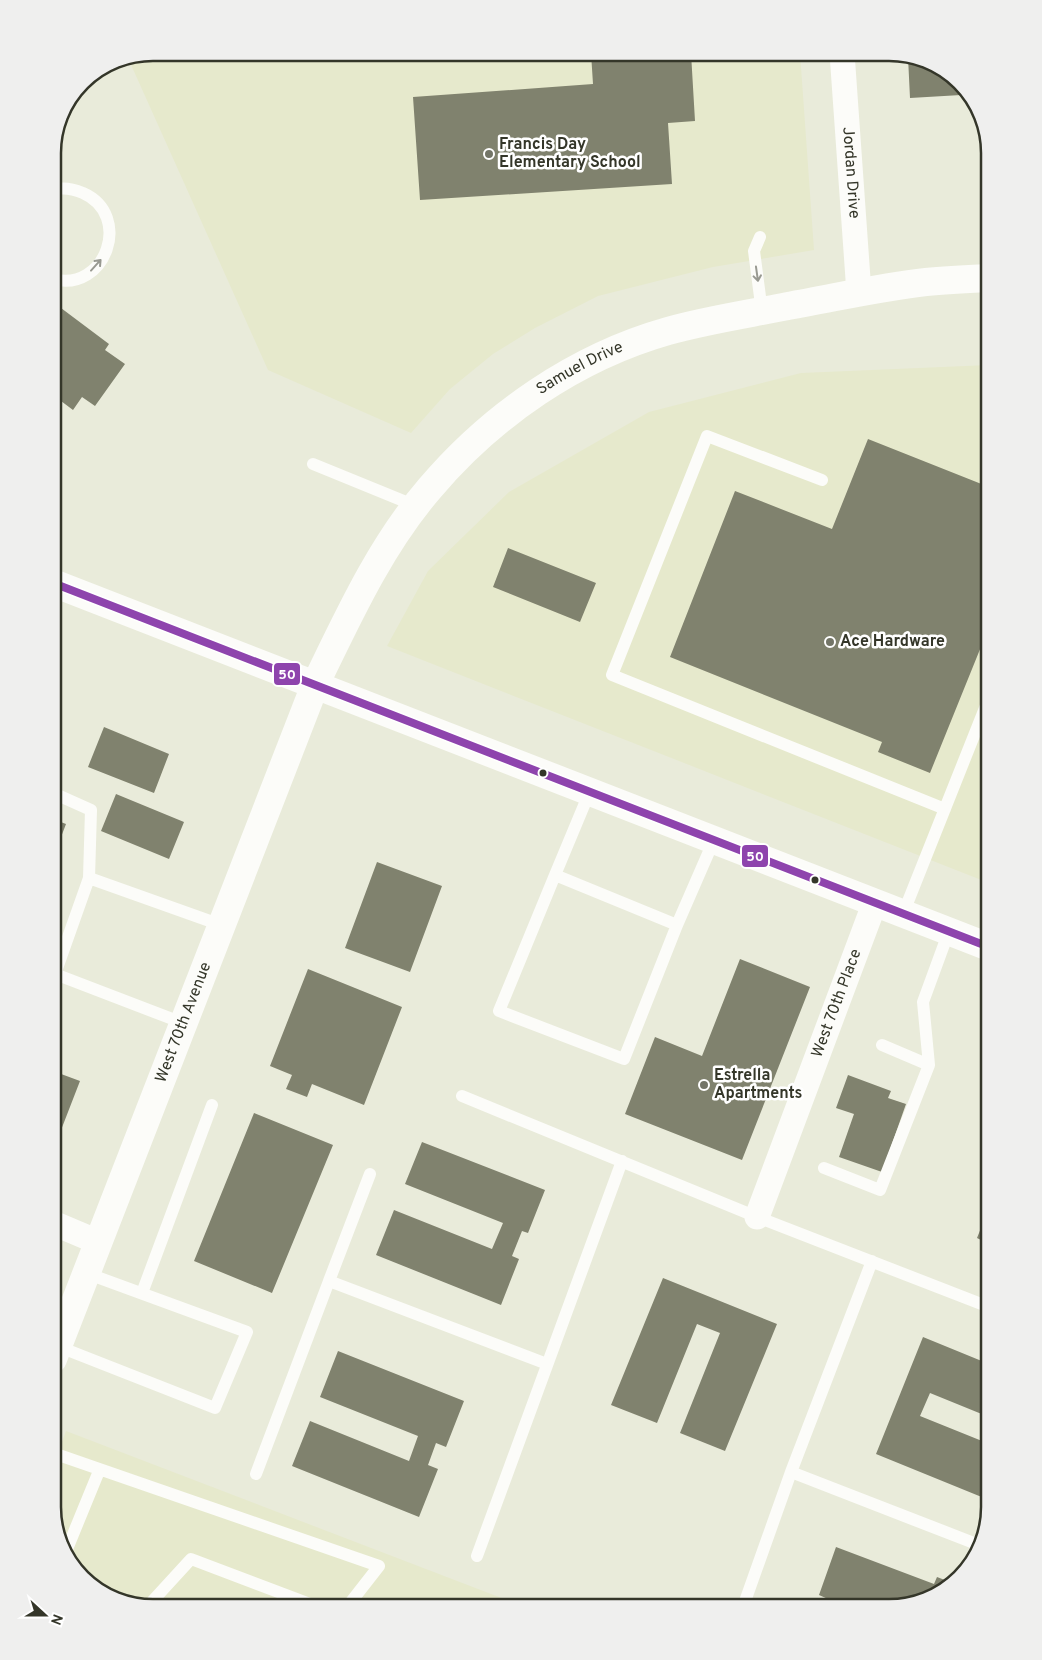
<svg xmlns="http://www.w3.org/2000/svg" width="1042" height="1660" font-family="Overpass,sans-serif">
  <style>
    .built { fill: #e6e9cc }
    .building { fill: #80826e }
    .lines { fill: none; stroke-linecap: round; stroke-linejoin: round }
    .service { stroke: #fcfcf9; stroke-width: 12 }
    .minor { stroke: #fcfcf9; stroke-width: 25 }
    .tertiary { stroke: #fcfcf9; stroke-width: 28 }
    .secondary { stroke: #fcfcf9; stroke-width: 28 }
    .bus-1-casing { stroke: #fff; stroke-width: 11 }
    .bus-1 { stroke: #8e44ad; stroke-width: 8 }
    .oneway { stroke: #989991 }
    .poi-dot { fill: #737567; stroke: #fff; stroke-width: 2 }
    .bus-dot { fill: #343629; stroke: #fff; stroke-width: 2 }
    .labels { text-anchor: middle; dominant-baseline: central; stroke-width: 5; stroke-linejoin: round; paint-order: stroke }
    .poi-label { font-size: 16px; font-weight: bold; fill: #343629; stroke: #fff; text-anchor: start }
    .street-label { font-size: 16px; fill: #343629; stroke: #fff }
    .rim { fill: none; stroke: #343629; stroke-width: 2.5 }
    .line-badge { stroke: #fff; stroke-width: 2 }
    .badge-label { font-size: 14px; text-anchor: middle; font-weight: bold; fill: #fff }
  </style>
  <rect width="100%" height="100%" fill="#e9ebda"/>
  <path class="built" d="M153,53H800L814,250L713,267L598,296L535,328L493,354L450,389L411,433L268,370L128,58Z
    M989,365V883L387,646L428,571L509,492L649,412L801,373Z
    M66,1431L525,1607H147L97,1591L63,1552L53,1507V1466Z"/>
  <path class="building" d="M591,53H691L695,121L668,123L672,184L420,200L413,97L593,84Z
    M908,57L945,70L961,88V95L910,98Z
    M53,302L109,344L105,350L125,364L95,406L82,397L73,410L53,395Z
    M868,439L989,487V627L930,773L878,752L882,742L670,657L735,491L832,529Z
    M508,548L596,583L580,622L493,587Z
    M104,727L169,754L154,793L88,767Z
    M116,794L184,822L169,859L101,831Z
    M53,819L66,824L53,858Z
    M377,862L442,886L410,972L345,948Z
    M740,959L810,987L742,1160L625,1114L655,1037L702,1056Z
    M308,969L402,1007L364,1105L312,1084L307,1097L286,1089L292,1075L270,1066Z
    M53,1071L80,1081L56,1143L53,1142Z
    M848,1075L891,1091L888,1098L906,1104L882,1172L839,1157L854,1114L836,1108Z
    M254,1113L333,1145L272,1293L194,1261Z
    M422,1142L545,1190L528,1233L522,1231L512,1256L519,1259L501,1305L376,1255L394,1210L492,1249L503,1223L405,1184Z
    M989,1208V1244L977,1238Z
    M663,1278L777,1324L725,1451L680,1433L720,1333L697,1324L657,1423L611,1405Z
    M923,1337L989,1364V1417L930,1393L920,1416L987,1443L989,1436V1500L876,1454Z
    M338,1351L464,1401L446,1447L436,1443L428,1465L438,1469L419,1517L292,1466L310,1421L409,1461L418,1436L320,1397Z
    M836,1547L934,1584L937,1577L950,1582L934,1597L889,1608L856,1607L847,1604L846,1607H824L828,1599L819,1595Z"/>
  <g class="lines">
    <path class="service" d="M760,237L754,251L762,312
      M53,279C106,293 133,215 83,193C73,189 63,187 53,190
      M313,464L416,506
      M822,480L707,436L612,675L945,809
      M53,603L59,586
      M590,791L555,875L677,925L714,840
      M53,793L91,810L89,878
      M555,875L499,1011L624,1059L677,925
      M903,914L989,698
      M183,1023L55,974L89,878L221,925
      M882,1045L929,1065
      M462,1096L757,1217L989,1307
      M824,1168L880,1190L929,1065L923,1002L949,931
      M329,1281L370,1174
      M142,1293L212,1105
      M57,1346L215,1408L247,1332L86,1273
      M53,1453L379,1566L347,1607
      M791,1472L872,1261
      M256,1474L329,1281L547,1364
      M65,1554L99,1471
      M477,1556L622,1161
      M147,1607L191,1559L318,1607
      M743,1607L791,1472L979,1545"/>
    <g class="minor">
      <path id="s1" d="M842,53L859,293"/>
      <path id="s2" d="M757,1217L875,902"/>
      <path d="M53,1223L98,1242"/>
    </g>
    <path class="tertiary" id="s3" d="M315,685C348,617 380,546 430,488C492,415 576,357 668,331C707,320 748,314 788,306C834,298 880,287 926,282C947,280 968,279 989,278"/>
    <g class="secondary">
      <path d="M53,583L989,947"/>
      <path id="s4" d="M53,1359L315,685"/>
    </g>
    <defs>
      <path id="bus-1" d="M53,583L989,947"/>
    </defs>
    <use href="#bus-1" class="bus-1-casing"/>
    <use href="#bus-1" class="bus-1"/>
  </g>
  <defs><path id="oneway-shaft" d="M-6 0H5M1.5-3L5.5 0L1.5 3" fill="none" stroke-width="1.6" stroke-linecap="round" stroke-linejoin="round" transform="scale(1.25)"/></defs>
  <g class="oneway">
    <use href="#oneway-shaft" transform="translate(96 265) rotate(-48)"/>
    <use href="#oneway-shaft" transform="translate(757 274) rotate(82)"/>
  </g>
  <g class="poi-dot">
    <circle cx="489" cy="154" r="5"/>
    <circle cx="830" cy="642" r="5"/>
    <circle cx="704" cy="1085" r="5"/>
  </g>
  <g class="bus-dot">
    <circle cx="543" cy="773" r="4.5"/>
    <circle cx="815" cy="880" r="4.5"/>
  </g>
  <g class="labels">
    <g class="poi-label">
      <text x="499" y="145">Francis Day<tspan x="499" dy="18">Elementary School</tspan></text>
      <text x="840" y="642">Ace Hardware</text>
      <text x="714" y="1076">Estrella<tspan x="714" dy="18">Apartments</tspan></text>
    </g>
    <g class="street-label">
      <text stroke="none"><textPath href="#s1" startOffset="120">Jordan Drive</textPath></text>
      <text stroke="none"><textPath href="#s3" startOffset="422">Samuel Drive</textPath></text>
      <text stroke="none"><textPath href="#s2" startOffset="228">West 70th Place</textPath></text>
      <text stroke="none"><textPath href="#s4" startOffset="361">West 70th Avenue</textPath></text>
    </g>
  </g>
  <path d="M0 0H1042V1660H0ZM153 61H889A92 92 0 0 1 981 153V1507A92 92 0 0 1 889 1599H153A92 92 0 0 1 61 1507V153A92 92 0 0 1 153 61Z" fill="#efefee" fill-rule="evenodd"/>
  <path class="rim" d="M153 61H889A92 92 0 0 1 981 153V1507A92 92 0 0 1 889 1599H153A92 92 0 0 1 61 1507V153A92 92 0 0 1 153 61Z"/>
  <g class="line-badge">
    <rect x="273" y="662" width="28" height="24" rx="5" fill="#8e44ad"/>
    <rect x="741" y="844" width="28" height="24" rx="5" fill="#8e44ad"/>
  </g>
  <g class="badge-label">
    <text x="287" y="679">50</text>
    <text x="755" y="861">50</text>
  </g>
  <g transform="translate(45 1615) rotate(111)" stroke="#ffffff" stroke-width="4" paint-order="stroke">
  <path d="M0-4L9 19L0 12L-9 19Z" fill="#343629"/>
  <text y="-8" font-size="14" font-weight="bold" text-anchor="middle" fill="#343629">N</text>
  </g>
</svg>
